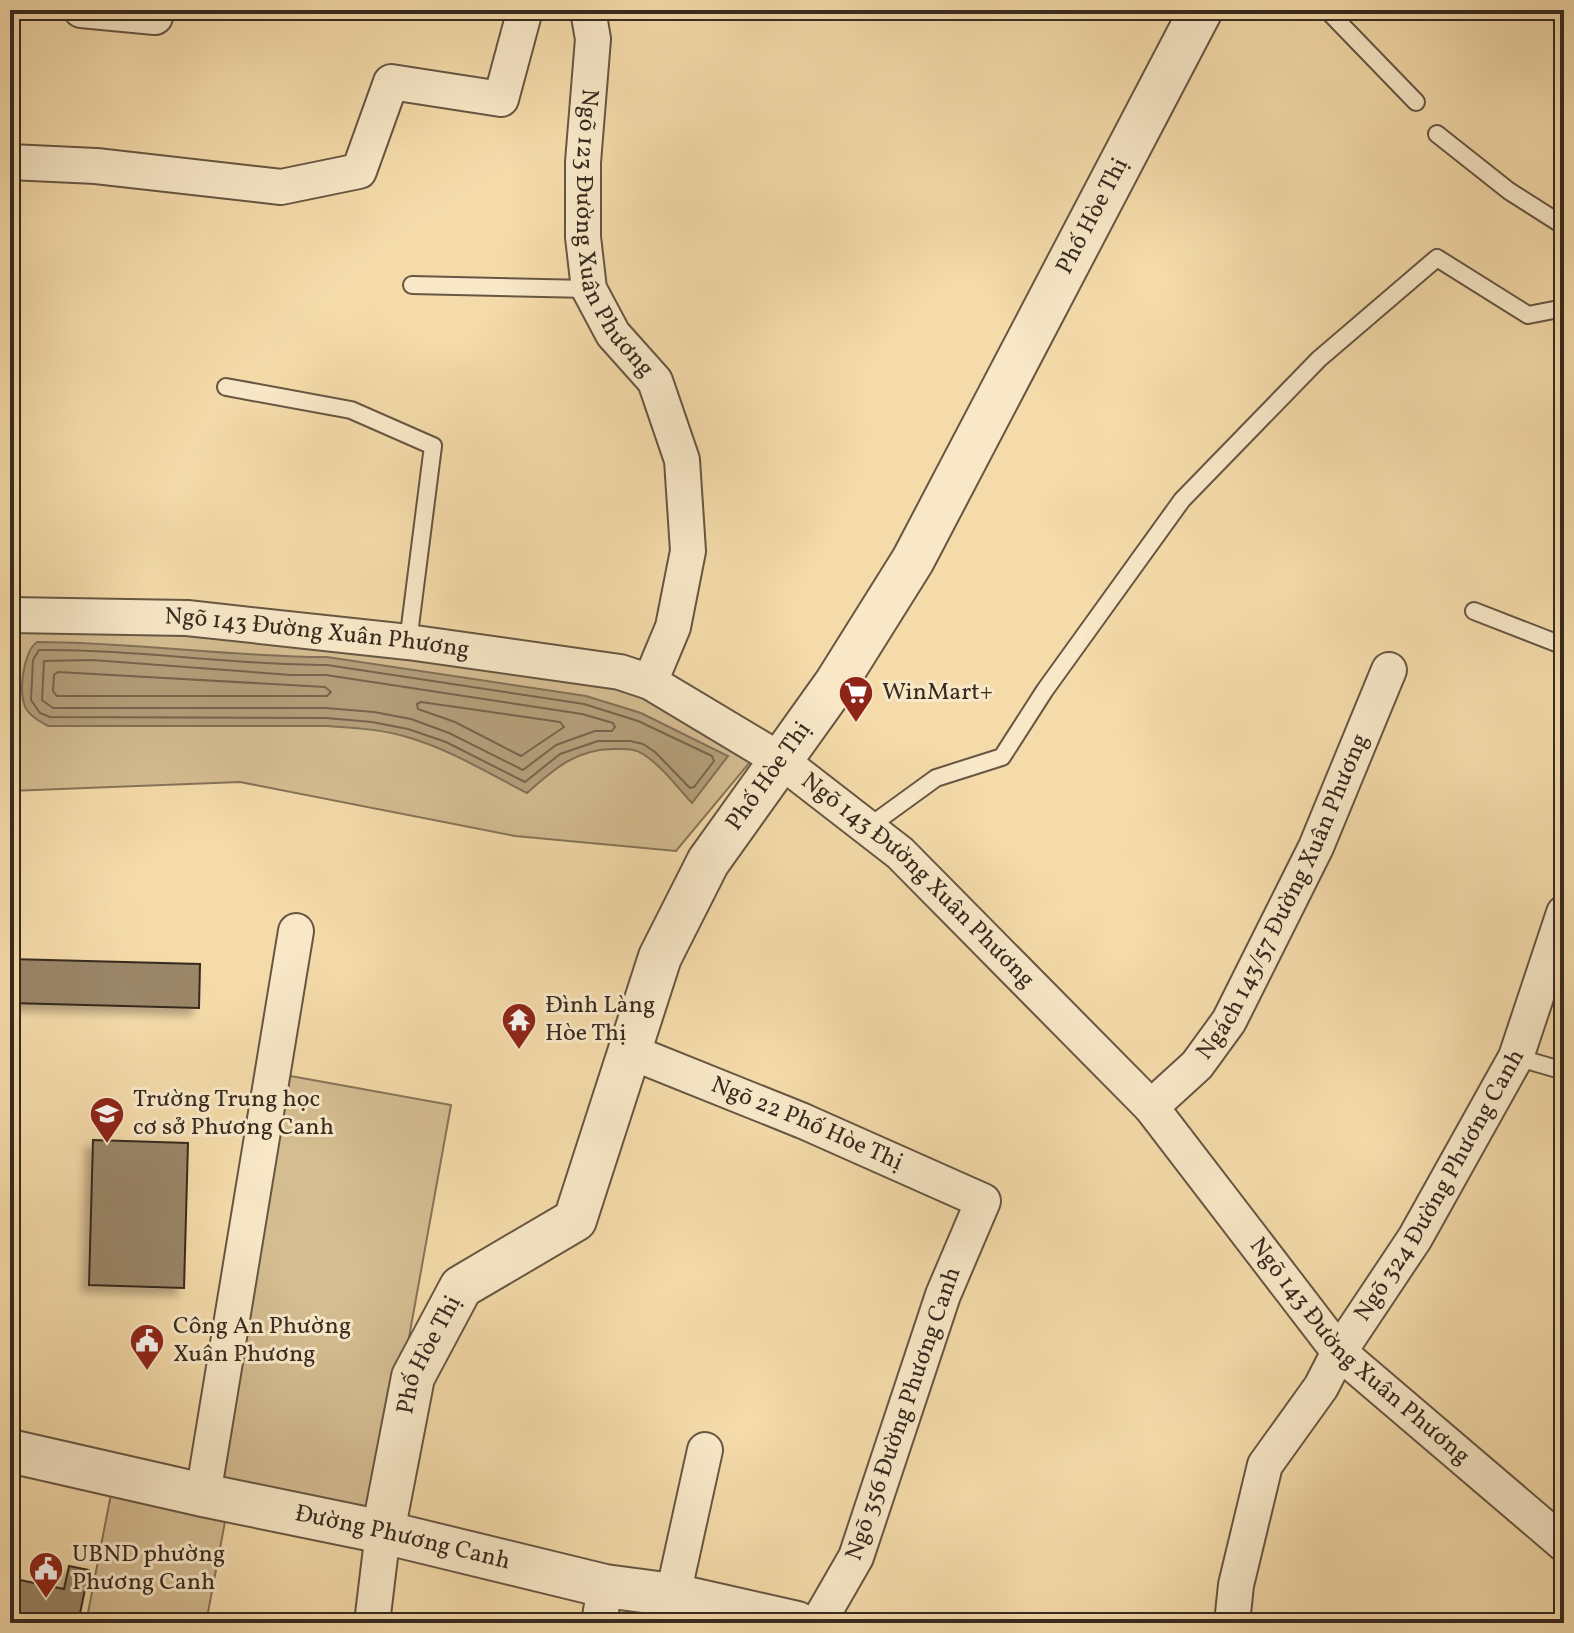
<svg xmlns="http://www.w3.org/2000/svg" width="1574" height="1633" font-family="Vollkorn,serif">
  <style>
    .green { fill: #d5bd92; stroke: #867458; stroke-width: 2 }
    .water { fill: #b49f7b; stroke: #827056; stroke-width: 2 }
    .lines { fill: none; stroke-linecap: round; stroke-linejoin: round }
    .shore { stroke: #76644d; stroke-width: 2 }
    .building { fill: #9a8667; stroke: #372a1f; stroke-width: 2; filter: url(#shadow) }
    .service-casing { stroke: #665642; stroke-width: 20 }
    .minor-casing { stroke: #665642; stroke-width: 38 }
    .tertiary-casing { stroke: #665642; stroke-width: 46 }
    .service { stroke: #f8e8c8; stroke-width: 16 }
    .minor { stroke: #f8e8c8; stroke-width: 34 }
    .tertiary { stroke: #f8e8c8; stroke-width: 42 }
    .labels { text-anchor: middle; dominant-baseline: central; stroke-width: 6; stroke-linejoin: round; paint-order: stroke }
    .street-label { font-size: 24px; fill: #372a1f; stroke: #f8e8c8 }
    .poi-label { font-size: 24px; fill: #372a1f; stroke: #f8e8c8; text-anchor: start }
  </style>
  <defs>
    <filter id="shadow"><feDropShadow dx="-7" dy="7" stdDeviation="4" flood-color="#0004"/></filter>
  </defs>
  <rect width="100%" height="100%" fill="#f5dbaa"/>
  <filter id="stains"><feTurbulence type="fractalNoise" baseFrequency=".0025" numOctaves="4"/><feColorMatrix values="0 0 0 0 .2 0 0 0 0 .09 0 0 0 0 .02 0 0 0 .5 -.17"/></filter>
  <radialGradient id="worn" r=".72"><stop offset=".6" stop-color="#630" stop-opacity="0"/><stop offset="1" stop-color="#630" stop-opacity=".3"/></radialGradient>
  <path class="green" d="M187,621L614,675L755,756L676,851L515,836L240,782L10,791V622Z
    M285,1075L451,1105L376,1520L210,1490Z
    M112,1489L227,1511L206,1623H86Z"/>
  <path class="water" d="M37,642C134,642 230,657 327,657L586,696L641,713L728,756L692,803C677,787 662,766 643,754C634,748 624,749 613,749C576,749 553,770 527,793C488,773 449,749 407,737C381,729 353,728 326,726H48C40,721 32,718 27,710C17,697 23,651 37,642Z"/>
  <g class="lines">
    <path class="shore" d="M39,650C135,649 231,665 327,665L584,704L638,721L712,756L714,761L694,787L690,788L655,752L643,744L630,741H598L560,754L525,782L446,742L408,729L372,722L326,718L50,717L40,713L31,700L33,660Z
      M92,660L291,675H326L582,714L613,723L615,727L612,731H595L556,745L523,770L449,733L411,719L374,712L325,708H53L42,700L44,661Z
      M58,672L325,687L331,692L327,696H57L53,691L54,675Z
      M421,702L560,722L564,727L521,756L455,722L418,709L417,704Z"/>
  </g>
  <path class="building" d="M10,959L200,964L199,1008L10,1003Z
    M10,1068H15L14,1121H10Z
    M93,1140L188,1143L184,1288L89,1285Z
    M69,1566L89,1570L78,1623H65L10,1611V1578L64,1589Z"/>
  <g class="lines">
    <defs>
      <path id="service" d="M1327,10L1416,102
        M1437,134L1509,191L1564,226
        M412,285L589,289
        M226,387L351,410L433,446L408,642
        M1474,611L1564,646
        M867,828L936,778L1002,757L1045,690L1182,500L1319,359L1437,258L1528,315L1564,308
        M1516,1057L1564,1071"/>
      <g id="minor">
        <path d="M81,10L155,17"/>
        <path id="s1" d="M588,10L593,39L583,162V237L589,289L613,334L655,381L682,460L688,551L673,627L650,682"/>
        <path d="M10,162L96,166L281,187L359,171L391,82L501,99L525,10"/>
        <path id="s2" d="M10,615L187,618L408,642L620,672L650,682L780,760L900,853L1151,1107L1339,1352L1564,1544"/>
        <path id="s3" d="M631,1052L803,1121L983,1201L943,1295L856,1557L818,1623"/>
        <path id="s4" d="M1151,1107L1197,1065L1229,1021L1316,847L1389,670"/>
        <path d="M203,1495L296,931"/>
        <path d="M673,1595L705,1450"/>
        <path d="M372,1623L383,1532"/>
        <path d="M599,1623L605,1586"/>
        <path id="s5" d="M1232,1623L1236,1585L1265,1465L1321,1387L1339,1352L1415,1238L1516,1057L1564,913"/>
      </g>
      <g id="tertiary">
        <path id="s6" d="M10,1451L203,1495L383,1532L605,1586L673,1595L797,1623"/>
        <path id="s7" d="M383,1532L413,1377L461,1287L575,1220L660,957L708,862L836,683L913,560L1201,10"/>
      </g>
    </defs>
    <use href="#service" class="service-casing"/>
    <use href="#minor" class="minor-casing"/>
    <use href="#tertiary" class="tertiary-casing"/>
    <use href="#service" class="service"/>
    <use href="#minor" class="minor"/>
    <use href="#tertiary" class="tertiary"/>
  </g>
  <defs>
    <symbol id="supermarket-pin" viewBox="-11 -11 22 30"><path d="M0 17L-7.5 6A9.5 9.5 0 1 1 7.5 6Z" fill="#8f2418" stroke="#f8e8c8"/><path d="M-6-5.5h2.5l.6 2H6L4.5 2H-2.5L-4.4-4H-6ZM-1.5 3.2a1.3 1.3 0 1 0 .1 0ZM3 3.2a1.3 1.3 0 1 0 .1 0Z" fill="#fff"/></symbol>
    <symbol id="temple-pin" viewBox="-11 -11 22 30"><path d="M0 17L-7.5 6A9.5 9.5 0 1 1 7.5 6Z" fill="#8f2418" stroke="#f8e8c8"/><path d="M0-6L5-2H3V0L6.5 2.5H4V6H1.5V3h-3V6H-4V2.5H-6.5L-3 0V-2H-5Z" fill="#fff"/></symbol>
    <symbol id="school-pin" viewBox="-11 -11 22 30"><path d="M0 17L-7.5 6A9.5 9.5 0 1 1 7.5 6Z" fill="#8f2418" stroke="#f8e8c8"/><path d="M0-5L7-2L0 1L-7-2ZM-4 1L0 2.5L4 1V4Q0 6-4 4Z" fill="#fff"/></symbol>
    <symbol id="civic-pin" viewBox="-11 -11 22 30"><path d="M0 17L-7.5 6A9.5 9.5 0 1 1 7.5 6Z" fill="#8f2418" stroke="#f8e8c8"/><path d="M-.6-6.5H3V-4.5H.6V-3L4-1V1h2V6H-6V1h2V-1L-.6-3ZM-1.2 2.5V6h2.4V2.5Z" fill="#fff"/></symbol>
  </defs>
  <g fill-rule="evenodd">
    <use href="#supermarket-pin" x="836" y="673" width="40" height="54"/>
    <use href="#temple-pin" x="499" y="1000" width="40" height="54"/>
    <use href="#school-pin" x="87" y="1094" width="40" height="54"/>
    <use href="#civic-pin" x="127" y="1321" width="40" height="54"/>
    <use href="#civic-pin" x="26" y="1549" width="40" height="54"/>
  </g>
  <g class="labels">
    <g class="street-label">
      <text stroke="none"><textPath href="#s7" startOffset="1528">Phố Hòe Thị</textPath></text>
      <text stroke="none"><textPath href="#s1" startOffset="232">Ngõ 123 Đường Xuân Phương</textPath></text>
      <text stroke="none"><textPath href="#s2" startOffset="308">Ngõ 143 Đường Xuân Phương</textPath></text>
      <text stroke="none"><textPath href="#s7" startOffset="880">Phố Hòe Thị</textPath></text>
      <text stroke="none"><textPath href="#s2" startOffset="980">Ngõ 143 Đường Xuân Phương</textPath></text>
      <text stroke="none"><textPath href="#s4" startOffset="252">Ngách 143/57 Đường Xuân Phương</textPath></text>
      <text stroke="none"><textPath href="#s3" startOffset="190">Ngõ 22 Phố Hòe Thị</textPath></text>
      <text stroke="none"><textPath href="#s5" startOffset="492">Ngõ 324 Đường Phương Canh</textPath></text>
      <text stroke="none"><textPath href="#s2" startOffset="1628">Ngõ 143 Đường Xuân Phương</textPath></text>
      <text stroke="none"><textPath href="#s7" startOffset="184">Phố Hòe Thị</textPath></text>
      <text transform="translate(904 1414) rotate(-71)">Ngõ 356 Đường Phương Canh</text>
      <text stroke="none"><textPath href="#s6" startOffset="402">Đường Phương Canh</textPath></text>
    </g>
    <g class="poi-label">
      <text x="882" y="693">WinMart+</text>
      <text x="545" y="1006">Đình Làng<tspan x="545" dy="28">Hòe Thị</tspan></text>
      <text x="133" y="1100">Trường Trung học<tspan x="133" dy="28">cơ sở Phương Canh</tspan></text>
      <text x="173" y="1327">Công An Phường<tspan x="173" dy="28">Xuân Phương</tspan></text>
      <text x="72" y="1555">UBND phường<tspan x="72" dy="28">Phương Canh</tspan></text>
    </g>
  </g>
  <rect width="1574" height="1633" fill="none" stroke="#f5dbaa" stroke-width="40"/>
  <rect x="12" y="12" width="1550" height="1609" fill="none" stroke="#372a1f" stroke-width="4"/>
  <rect x="20" y="20" width="1534" height="1593" fill="none" stroke="#372a1f" stroke-width="2"/>
  <rect width="100%" height="100%" filter="url(#stains)"/>
  <rect width="100%" height="100%" fill="url(#worn)"/>
</svg>
